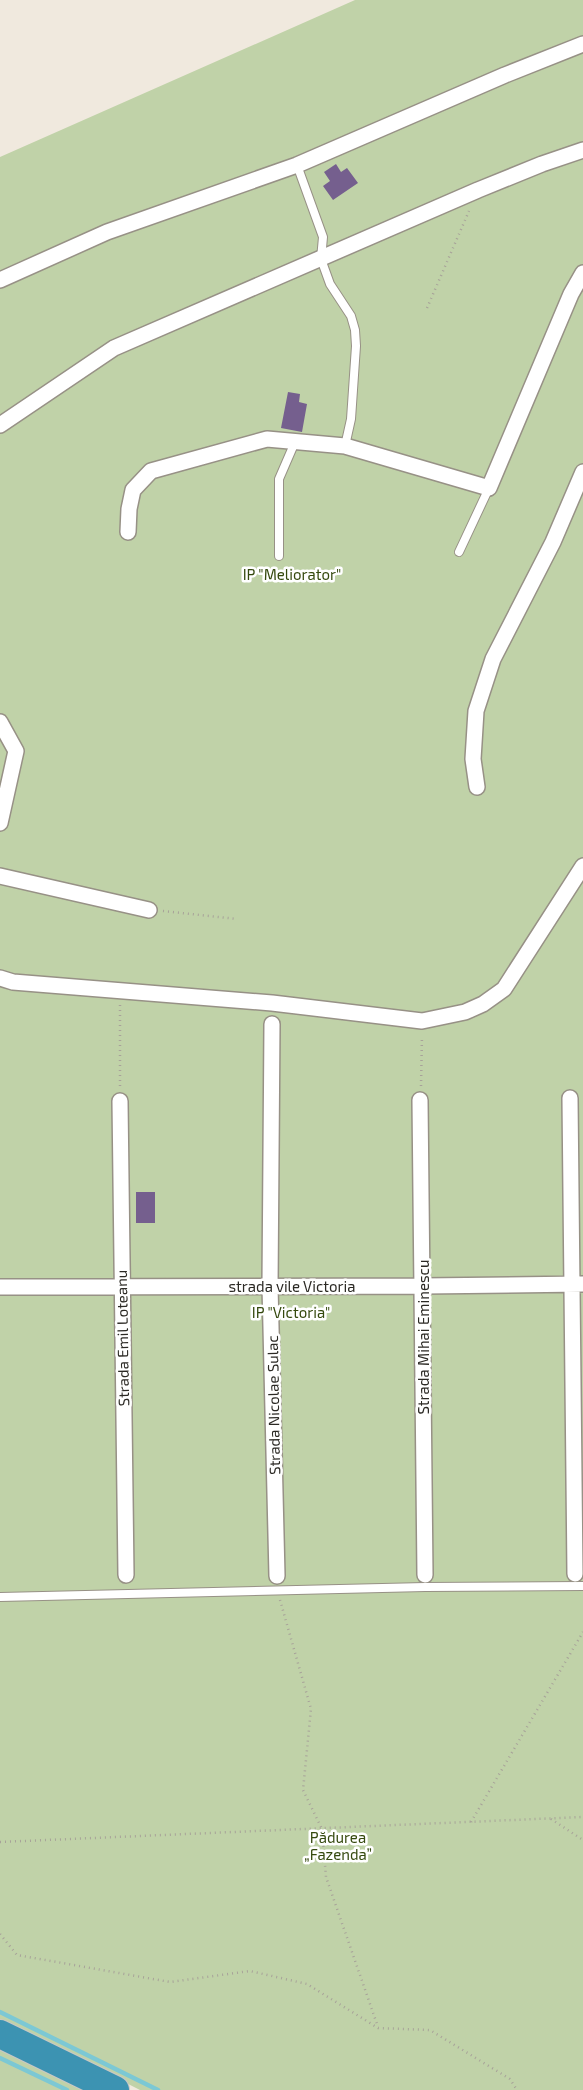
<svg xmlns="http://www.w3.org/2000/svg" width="583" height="2090" font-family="'Exo 2',sans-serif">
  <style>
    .green { fill: #c0d2a8 }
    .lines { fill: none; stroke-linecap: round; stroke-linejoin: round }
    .stream { stroke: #7cc8d4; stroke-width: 4.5 }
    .building { fill: #755f8e }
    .lane-casing { stroke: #979186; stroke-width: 10 }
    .street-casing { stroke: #979186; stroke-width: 18 }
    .highway-casing { stroke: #c8c7c6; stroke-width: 30 }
    .path { stroke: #a7a299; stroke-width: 2.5; stroke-dasharray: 1 4; stroke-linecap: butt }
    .lane { stroke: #fff; stroke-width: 8 }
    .street { stroke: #fff; stroke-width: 15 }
    .highway { stroke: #3c93b2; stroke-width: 28 }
    .labels { text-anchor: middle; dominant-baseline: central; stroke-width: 5; stroke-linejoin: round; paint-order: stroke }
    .park-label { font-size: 15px; fill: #35490e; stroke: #fff }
    .street-label { font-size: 15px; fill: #2b2924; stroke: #fff }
  </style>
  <rect width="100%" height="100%" fill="#f0e9de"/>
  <path class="green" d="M355,0H583V2090H140L71,2055L0,2022V157Z
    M0,2047L89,2090H0Z"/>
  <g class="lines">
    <path class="stream" d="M0,2012L158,2090
      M0,2058L67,2090"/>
  </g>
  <path class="building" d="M336,164L341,172L347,168L358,183L333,200L323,186L330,181L324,172Z
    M288,392L300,394L299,402L307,404L302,432L281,428Z
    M136,1192H155V1223H136Z"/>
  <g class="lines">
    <defs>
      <path id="lane" d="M297,165L323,237L321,259L330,284L351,316L355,330L356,346L351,419L345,446
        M459,552L489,488
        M279,556V479L295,442
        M0,1597L425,1587L583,1586"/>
      <path id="street" d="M0,280L107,232L297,165L505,75L583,44
        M0,425L114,348L478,190L542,164L583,150
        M128,532L129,509L133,490L151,471L267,439L345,446L489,488L571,294L583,273
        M0,722L16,751L0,823
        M477,787L473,759L476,711L493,659L553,542L583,472
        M0,876L149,910
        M0,978L13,982L272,1003L422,1021L465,1012L483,1004L504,989L583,866
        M272,1024L270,1286L277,1576
        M570,1098L575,1574
        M420,1100L425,1575
        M120,1101L126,1575
        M0,1287L423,1286L583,1284"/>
      <path id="highway" d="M0,2034L115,2090"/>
    </defs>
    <use href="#lane" class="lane-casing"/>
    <use href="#street" class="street-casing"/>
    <use href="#highway" class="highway-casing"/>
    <path class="path" d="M427,308L469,211
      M163,911L237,919
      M120,1005V1087
      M421,1086L422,1036
      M280,1600L311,1709L303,1790L322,1829L326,1877L378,2027
      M551,1819L583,1840
      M471,1822L583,1632
      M0,1842L583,1817
      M0,1934L17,1955L170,1982L250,1971L307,1984L378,2028L430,2030L510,2079L517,2090"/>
    <use href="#lane" class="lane"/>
    <use href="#street" class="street"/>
    <use href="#highway" class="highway"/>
  </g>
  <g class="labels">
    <g class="park-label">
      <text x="292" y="574">IP "Meliorator"</text>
      <text x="291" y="1312">IP "Victoria"</text>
      <text x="338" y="1837">Pădurea<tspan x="338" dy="17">„Fazenda”</tspan></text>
    </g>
    <g class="street-label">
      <text x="292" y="1286">strada vile Victoria</text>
      <text transform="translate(423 1337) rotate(-90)">Strada Mihai Eminescu</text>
      <text transform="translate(122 1338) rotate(-91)">Strada Emil Loteanu</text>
      <text transform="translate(273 1405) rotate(-91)">Strada Nicolae Sulac</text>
    </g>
  </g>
</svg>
